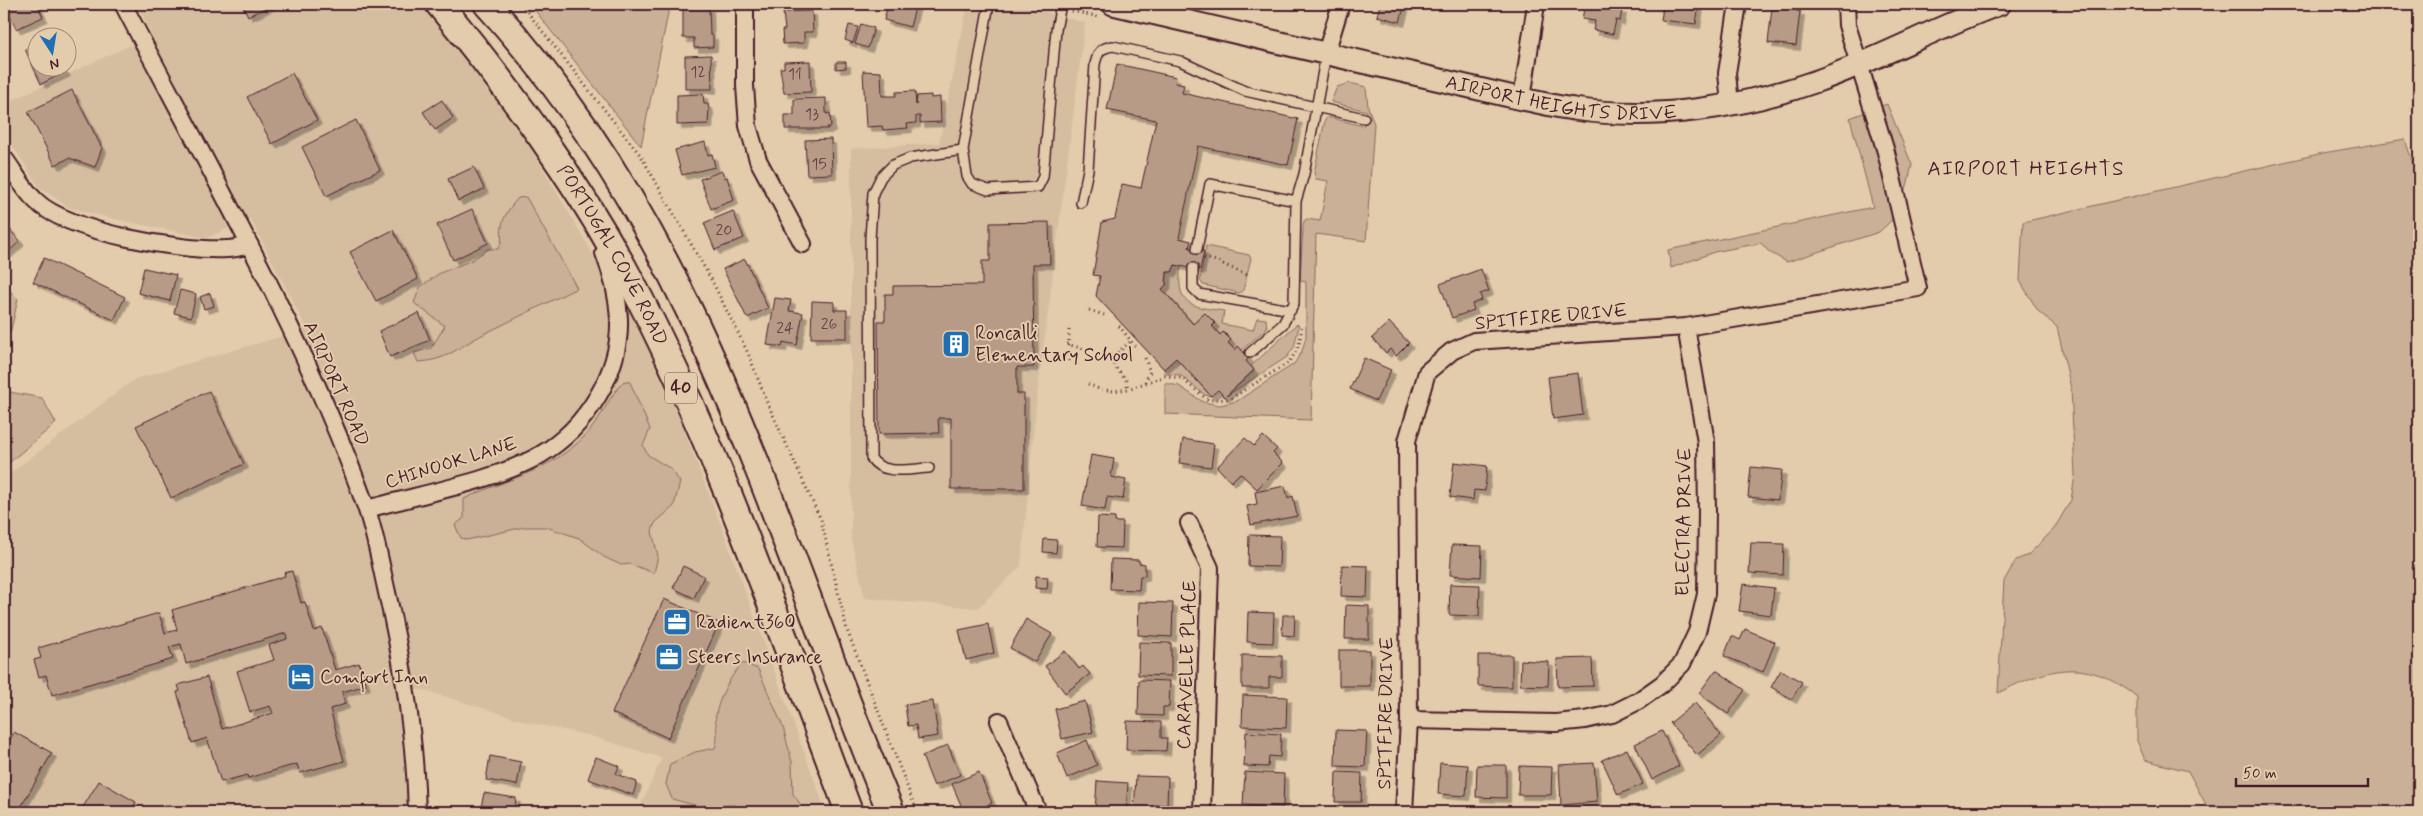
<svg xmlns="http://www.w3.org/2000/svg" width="2423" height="816" font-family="Mynerve,sans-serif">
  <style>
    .built { fill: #d5bda0 }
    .green { fill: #c9b096; stroke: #8a6860 }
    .building { fill: #b89b87; stroke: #4a1f2b; filter: url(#shadow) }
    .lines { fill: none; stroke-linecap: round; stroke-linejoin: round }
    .service-casing { stroke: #4a1f2b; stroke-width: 12 }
    .minor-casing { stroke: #4a1f2b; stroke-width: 20 }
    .tertiary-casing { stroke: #4a1f2b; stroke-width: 25 }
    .primary-casing { stroke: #4a1f2b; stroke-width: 30 }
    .path { stroke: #4a1f2b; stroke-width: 3; stroke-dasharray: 1 4; stroke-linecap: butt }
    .service { stroke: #e2ccab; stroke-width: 9 }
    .minor { stroke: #e2ccab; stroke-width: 16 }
    .tertiary { stroke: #e2ccab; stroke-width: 21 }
    .primary { stroke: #e2ccab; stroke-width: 26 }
    .labels { text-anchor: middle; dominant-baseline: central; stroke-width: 4; stroke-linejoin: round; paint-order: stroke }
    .number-label { font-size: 16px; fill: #663e42 }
    .shield { fill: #e2ccab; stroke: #785351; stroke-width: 1 }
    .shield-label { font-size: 18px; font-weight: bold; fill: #4a1f2b }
    .street-label { font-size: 19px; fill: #4a1f2b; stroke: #e2ccab }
    .poi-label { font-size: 19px; fill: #4a1f2b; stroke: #e2ccab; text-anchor: start }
    .quarter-label { font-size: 21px; letter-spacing: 1px; fill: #4a1f2b; stroke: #e2ccab }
  </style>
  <defs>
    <filter id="shadow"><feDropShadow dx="4.5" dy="4.5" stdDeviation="0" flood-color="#0004"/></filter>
  </defs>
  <rect width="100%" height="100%" fill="#e2ccab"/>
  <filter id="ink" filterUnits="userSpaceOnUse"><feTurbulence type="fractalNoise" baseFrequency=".02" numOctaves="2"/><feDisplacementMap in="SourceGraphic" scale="10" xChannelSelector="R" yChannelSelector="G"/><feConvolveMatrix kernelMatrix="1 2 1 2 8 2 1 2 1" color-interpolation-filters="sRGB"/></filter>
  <g filter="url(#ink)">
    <path class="built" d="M137,4H427L493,93L535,155L594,256L639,322L660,368L722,528L826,812H638L662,758L587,735L531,723L424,690L407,689L417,812H4V478L135,379L307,329L250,218L207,238L110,218L68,207L39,187L4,132V104L152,35Z
      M968,4H1019L1085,23L1036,405L1021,566L978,608L865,598L851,540V149L939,143Z"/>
    <path class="green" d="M530,4H670L641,146Z
      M1350,83L1366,87L1368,107L1374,124L1366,241L1316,234L1311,420L1165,414V383L1179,386L1203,402L1220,405L1237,401L1294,364L1302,351L1306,337V282L1300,281L1303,227L1304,221L1307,219L1320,221L1328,181L1316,179L1314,173L1325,120L1328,117L1363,126L1367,111L1331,102L1337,87Z
      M1887,104L1912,165L1907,186L1897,201L1892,220L1879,232L1787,262L1769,252L1761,243L1714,252L1671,268L1668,250L1873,207L1850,118Z
      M2405,139L2419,183V812H2210L2188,771L2145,760L2137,741V697C2087,657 2052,666 1998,693L2004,581L2016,560L2028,555L2054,529L2071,500L2075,475L2071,388L2057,327L2038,311L2020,281L2023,222L2323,153Z
      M526,197L577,288C545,304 512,320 480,336C457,348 446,361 418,362L414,353L431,348L445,326L414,303L420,287L440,273L472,260L488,249H498C504,240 500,236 502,226C503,216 512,205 518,198Z
      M1206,246L1249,255L1251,258L1243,291L1239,293L1203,285L1200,280Z
      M1175,265L1181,266C1175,304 1190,307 1224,311L1222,324L1253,330L1257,318L1266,319L1267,328L1242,350L1238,346L1235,350L1228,343L1231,340L1224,332L1220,335L1212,326L1215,323L1205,313L1193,324L1162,289L1166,285L1167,272H1172Z
      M4,285L18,299L11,330L4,340Z
      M1297,324L1299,326L1294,347L1287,357L1225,397L1254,371L1251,366Z
      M1176,358L1211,396L1205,395L1180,375L1165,374L1164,369Z
      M624,381L630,382L650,429L643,446L648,455L671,469L680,482L674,506L655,523L652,531L658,556L654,573L630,564L621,565L604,557L579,538L546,527H524L467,540L461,538L455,525L464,518V499C506,479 551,471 585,436C601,420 608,397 624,381Z
      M4,391L42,398L56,423L4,467Z
      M743,663L758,669L783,727L792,762L793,794L806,812H754L734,805L698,806L672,799L666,784L670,764L695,752L715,748C720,732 714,726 716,714C720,695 730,676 743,663Z"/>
    <path class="building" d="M5,4H37L43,17L16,29Z
      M242,4H273L248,16Z
      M888,4H916L910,27L884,20Z
      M1380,4H1405L1400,22L1377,16Z
      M1585,4L1622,10L1620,21L1616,20L1613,34L1593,30L1595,21L1582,19Z
      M1656,4H1699L1696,24L1661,20L1663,8L1656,7Z
      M1778,4H1797L1796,11H1800L1796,46L1768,43L1772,8L1777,9Z
      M683,7H709L710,35H713V47L694,48V38H683Z
      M812,11L813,32H804V43L783,44L782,30H785L783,12Z
      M861,24L874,28L868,48L855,44Z
      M849,25L858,27L853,43L845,40Z
      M38,43V68H63L66,72L41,84L25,49Z
      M711,55L712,89H685V56Z
      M810,61L811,92L784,93L780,68H784V62Z
      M836,62H846V68L836,69Z
      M1117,64L1176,77L1175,83L1184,85L1182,93L1298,119L1288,165L1198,146L1179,238L1191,241L1189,248L1204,251L1200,270L1175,265L1172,272H1167L1166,285L1162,289L1193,324L1205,313L1215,323L1212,326L1220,335L1223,332L1231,340L1228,343L1235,350L1238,346L1249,358L1246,361L1254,370L1225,397L1218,390L1211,396L1176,358L1164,369L1096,296L1100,276L1093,275L1102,222L1115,219L1122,184L1141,188L1156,120L1107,110Z
      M863,71L881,72L882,96H896V92L915,91L916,105L917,96L931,95V98L940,97L941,122L920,123V116H916V123L907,124L908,128L883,130L882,126L866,127Z
      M292,73L317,120L272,144L247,97Z
      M72,90L102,148L95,167L69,158L55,165L28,112Z
      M703,94L704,104H708L709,109L708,124L677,125V95Z
      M826,98V114L830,113L831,127H827L828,129H785V115H794V99Z
      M442,100L453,118L435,130L423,112Z
      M356,120L380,170L326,196L302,147Z
      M831,139L832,174L807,175L805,140Z
      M705,142L708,155L712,154L715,167L682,175L675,150Z
      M474,167L484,189L458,201L448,179Z
      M722,171L725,178L727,177L734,200L711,209L700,179Z
      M472,209L488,243L453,260L437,225Z
      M733,211L744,238L715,250L704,223Z
      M1049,222L1050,264H1033L1034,367H1017V394H1024V489H951V418H938L939,433L879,434L878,321H885V294H893V286L982,285V261H990V223Z
      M4,223L20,241L4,256Z
      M393,230L418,279L376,301L350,252Z
      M44,258L125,297L114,320L33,282Z
      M745,259L768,308L747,318L723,269Z
      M144,268L176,275L170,301L138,293Z
      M1481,269L1489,291L1480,294L1482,300L1472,304L1474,310L1452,318L1440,284Z
      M180,290L196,294L191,317L174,313Z
      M210,293L214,306L204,309L200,297Z
      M775,298L791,300L789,311L803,313L797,345L783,342L782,347L767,345Z
      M812,301L834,302V310H847V338H811Z
      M419,313L430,340L390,357L379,331Z
      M1389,322L1409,343L1396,356L1390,349L1386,353L1372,338Z
      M1364,358L1391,370L1376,401L1350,389Z
      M1578,373L1583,415L1553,419L1548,377Z
      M209,391L244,464L171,498L136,426Z
      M1263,436L1277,449L1273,453L1283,463L1257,489L1240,473L1231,482L1217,467L1245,438L1254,446Z
      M1183,439L1214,444L1211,467L1179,463Z
      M1091,455L1114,459L1111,477L1126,480L1123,499L1107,497L1105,510L1082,506Z
      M1454,462L1487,466L1485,491L1474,490L1473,500L1450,497Z
      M1751,467L1782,470L1778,500L1748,497Z
      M1285,486L1288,498L1293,496L1297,516L1251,525L1247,506L1257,504L1255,492Z
      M1098,517L1115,518V522H1123L1122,548L1097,547Z
      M1249,535L1280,536L1279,567L1248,566Z
      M1044,539L1057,540L1056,553L1043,552Z
      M1751,543L1784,544L1783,575L1749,573Z
      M1452,545L1482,546L1481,577L1450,575Z
      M1111,559L1139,560V563L1145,564V576H1140L1139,590L1110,589Z
      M1342,565L1368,566L1367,597L1341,596Z
      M683,566L704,576L694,598L673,588Z
      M292,571L301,603L305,602L314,631L322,628L335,670L359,663L366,685L342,692L345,704L330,709L344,761L300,773L297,764L248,778L247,775L221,782L207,738L192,743L177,692L180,691L178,685L207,677L222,729L273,713L270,706L250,712L237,671L274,660L269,645L287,639L286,633L186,664L181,644L169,647L173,659L52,695L46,675L39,677L34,660L41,658L38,648L159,613L165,633L177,630L172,610L285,576L284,573Z
      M1036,576L1048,577L1047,589L1035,588Z
      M1450,584L1480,585L1479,616L1449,615Z
      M1743,584L1774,588L1771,615L1739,611Z
      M664,599L719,623L668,738L612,713Z
      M1139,602L1173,603L1172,637L1138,635Z
      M1346,605L1369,606V639H1345Z
      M1248,612L1274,613L1273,643L1247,642Z
      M1283,615H1295L1294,636L1282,635Z
      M1026,619L1052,634L1035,662L1010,648Z
      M988,624L994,653L966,660L959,630Z
      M1745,629L1775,642L1763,672L1724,656L1732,636L1740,640Z
      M1139,642L1171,643V676L1138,675Z
      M1339,650H1370V686H1339Z
      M1065,651L1079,669L1083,666L1090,674L1065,693L1045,666Z
      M1242,655L1282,656V677H1269V688H1242Z
      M1478,655H1512V687L1478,686Z
      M1592,658L1593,686L1558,687L1557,659Z
      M1521,660L1549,662L1548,686L1520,685Z
      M1716,670L1745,690L1728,714L1699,693Z
      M1781,670L1802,682L1792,699L1771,687Z
      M1139,680L1170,681L1169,707H1163V716L1138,715Z
      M1243,695L1287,697L1286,728L1242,726Z
      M933,701L938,736L918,739L916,725L908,726L905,705Z
      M1085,701L1093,732L1062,739L1055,709Z
      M1695,703L1721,735L1697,755L1670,723Z
      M1127,721L1161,722V738H1167L1166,751L1126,750Z
      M1336,730L1367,731L1365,767L1335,766Z
      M1662,731L1679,766L1652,780L1635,744Z
      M14,732L52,753L18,812H4V751Z
      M1246,732L1281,734L1280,757L1269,756L1268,767L1244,766Z
      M1087,740L1097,765L1067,778L1057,753Z
      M948,745L960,775L934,786L922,756Z
      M1627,749L1643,784L1618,795L1602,760Z
      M490,756L521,762L517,785L486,780Z
      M596,757L619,766L616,774L637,782L633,795L588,779Z
      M1440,763L1468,765L1466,796L1438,794Z
      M1594,763L1597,802L1561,805L1559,765Z
      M1477,765H1506V798L1476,797Z
      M1519,766L1552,767L1551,795H1518Z
      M979,772L992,803L971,812H964L952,784Z
      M1245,772L1284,774L1283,807L1243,805Z
      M1336,772L1362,773L1361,802H1335Z
      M1136,776L1168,777L1167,805H1155V812H1134Z
      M99,781L136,802L130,812H80Z
      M1097,781L1128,783L1126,812H1095Z
      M484,793L516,798L514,812H480Z"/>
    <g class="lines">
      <defs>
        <path id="service" d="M989,4L963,150L967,176L972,184L988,190L1038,187L1043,177L1056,30L1061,4
          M1081,203L1088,170L1095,64C1098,52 1100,48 1113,46L1180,61L1245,91L1364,118
          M1197,249L1210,184L1296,201
          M1193,268V288L1199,294L1291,310
          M1250,353L1283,324L1294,303L1296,201L1304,174L1326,54
          M929,468C910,469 882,476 871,458L870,239L873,193L881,177L893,165L910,158L963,150"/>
        <path id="minor" d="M123,4C209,169 303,332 366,507C375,533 380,561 386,588C403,662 415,736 417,812
          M745,4V86L748,126L758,160L803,244
          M1326,53L1341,4
          M1522,99L1536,4
          M1730,104L1727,73L1738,4
          M4,158C14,171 23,189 36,201C67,232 183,252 227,249C234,249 242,247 250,245
          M367,509C420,494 493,482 540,455C586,428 621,372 619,319C618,296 612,274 604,253
          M1189,523L1210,568L1202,812
          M1409,720L1556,723L1585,720L1612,714L1638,701L1662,684L1682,664L1697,632L1706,594L1707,511L1706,442L1686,327
          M999,721L1038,812
          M1404,812L1409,720L1407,441L1427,372L1452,351L1474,341L1686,327L1918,288L1886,152L1847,25L1846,4"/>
        <g id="tertiary">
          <path id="s1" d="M1113,4L1522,99C1539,102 1556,107 1574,109C1655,121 1741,108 1817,81C1880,59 1938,26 2000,4"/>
        </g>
        <g id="primary">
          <path id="s2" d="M439,4C510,90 576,179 629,278C719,448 781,633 849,812"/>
          <path d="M487,4C570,95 637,201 690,312C768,474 822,647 891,812"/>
        </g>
      </defs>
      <use href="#service" class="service-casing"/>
      <use href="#minor" class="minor-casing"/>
      <use href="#tertiary" class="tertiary-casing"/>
      <use href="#primary" class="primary-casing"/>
      <path class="path" d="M521,4L641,156L711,279L748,353L767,402L821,520L847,630L917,812
        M1072,11L1099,17
        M1204,258L1216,261L1247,275
        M1089,310L1104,315
        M1119,326L1135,346
        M1067,344L1084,349L1096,348
        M1110,355L1115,367L1126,380L1128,389
        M1069,361V330
        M1113,361L1115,355L1131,341
        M1145,382L1150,372L1145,358
        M1088,384L1099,389L1113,391L1128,389L1165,376L1181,378L1208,400L1230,399L1288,363L1296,352L1300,340L1302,325"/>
      <use href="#service" class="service"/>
      <use href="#minor" class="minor"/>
      <use href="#tertiary" class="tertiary"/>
      <use href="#primary" class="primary"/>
    </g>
  </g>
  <defs>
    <symbol id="building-square" viewBox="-11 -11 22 22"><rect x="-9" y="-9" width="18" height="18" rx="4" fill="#1f6fb2" stroke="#e2ccab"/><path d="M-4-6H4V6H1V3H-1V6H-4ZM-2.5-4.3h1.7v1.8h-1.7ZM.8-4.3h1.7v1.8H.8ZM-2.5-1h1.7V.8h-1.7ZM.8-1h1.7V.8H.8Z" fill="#fff"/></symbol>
    <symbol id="office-square" viewBox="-11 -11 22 22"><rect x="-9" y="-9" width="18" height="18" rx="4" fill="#1f6fb2" stroke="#e2ccab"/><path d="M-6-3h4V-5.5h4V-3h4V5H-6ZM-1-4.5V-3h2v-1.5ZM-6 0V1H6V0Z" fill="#fff"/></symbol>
    <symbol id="hotel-square" viewBox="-11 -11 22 22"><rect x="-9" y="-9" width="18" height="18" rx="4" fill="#1f6fb2" stroke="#e2ccab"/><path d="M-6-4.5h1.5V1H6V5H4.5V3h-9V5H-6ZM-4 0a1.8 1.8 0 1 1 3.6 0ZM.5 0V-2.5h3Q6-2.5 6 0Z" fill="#fff"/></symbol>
  </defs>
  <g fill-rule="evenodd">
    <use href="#building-square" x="940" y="328" width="32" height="32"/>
    <use href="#office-square" x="661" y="606" width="32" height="32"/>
    <use href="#office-square" x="653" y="641" width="32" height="32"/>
    <use href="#hotel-square" x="285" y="661" width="32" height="32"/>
  </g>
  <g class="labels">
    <g class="number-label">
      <text x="698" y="72">12</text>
      <text x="795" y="74">11</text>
      <text x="812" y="114">13</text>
      <text x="819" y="164">15</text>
      <text x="724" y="230">20</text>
      <text x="829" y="324">26</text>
      <text x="785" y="328">24</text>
    </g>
    <rect class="shield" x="665" y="372.5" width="32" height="31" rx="4"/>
    <g class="shield-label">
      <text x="681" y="388">40</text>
    </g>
    <g class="street-label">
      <text stroke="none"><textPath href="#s1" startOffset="459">AIRPORT HEIGHTS DRIVE</textPath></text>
      <text stroke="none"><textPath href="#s2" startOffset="306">PORTUGAL COVE ROAD</textPath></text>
      <text transform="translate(1551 317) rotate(-5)">SPITFIRE DRIVE</text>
      <text transform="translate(336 384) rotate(66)">AIRPORT ROAD</text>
      <text transform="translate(451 463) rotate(-17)">CHINOOK LANE</text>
      <text transform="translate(1684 522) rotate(-89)">ELECTRA DRIVE</text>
      <text transform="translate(1187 665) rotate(-88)">CARAVELLE PLACE</text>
      <text transform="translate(1386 713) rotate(-89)">SPITFIRE DRIVE</text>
    </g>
    <g class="poi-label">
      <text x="975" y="333">Roncalli<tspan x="975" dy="22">Elementary School</tspan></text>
      <text x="696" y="622">Radient360</text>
      <text x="688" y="657">Steers Insurance</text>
      <text x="320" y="677">Comfort Inn</text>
    </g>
    <g class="quarter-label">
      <text x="2026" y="169">AIRPORT HEIGHTS</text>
    </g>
  </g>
  <rect width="2423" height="816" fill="none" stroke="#e2ccab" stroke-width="20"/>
  <rect x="10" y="10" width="2403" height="796" fill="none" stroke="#4a1f2b" stroke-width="2" filter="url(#ink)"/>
  <g transform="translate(52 52) rotate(168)"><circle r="24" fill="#e2ccab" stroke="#a58778"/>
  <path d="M0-4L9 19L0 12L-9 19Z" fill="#1f6fb2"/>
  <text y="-8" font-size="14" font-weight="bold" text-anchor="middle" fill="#4a1f2b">N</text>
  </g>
  <path d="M2236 778v8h132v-8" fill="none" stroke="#4a1f2b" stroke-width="2.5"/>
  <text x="2243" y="778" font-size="15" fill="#4a1f2b" stroke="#e2ccab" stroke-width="4" paint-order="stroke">50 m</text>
</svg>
